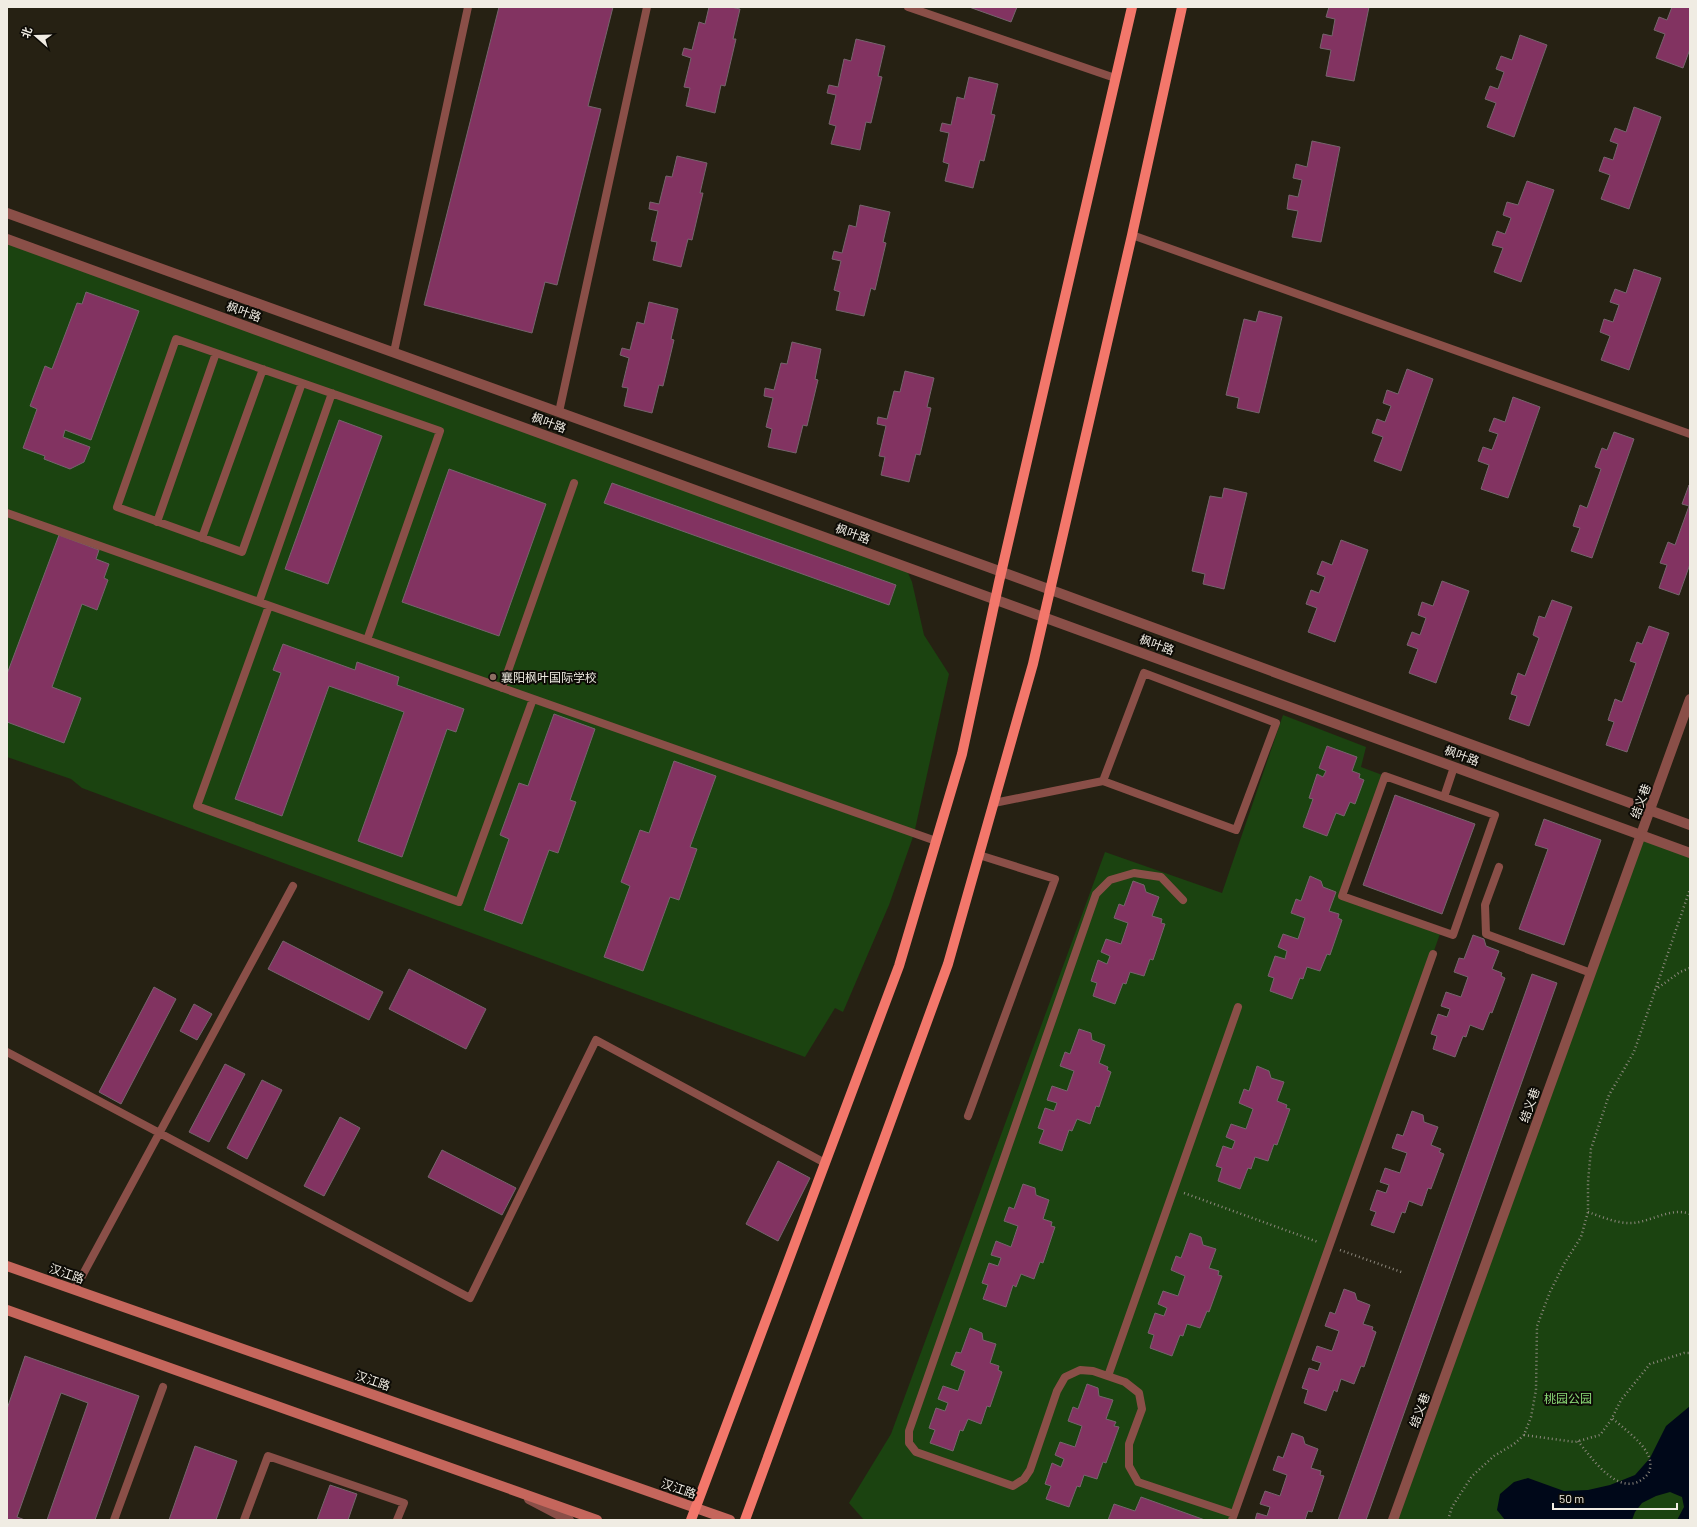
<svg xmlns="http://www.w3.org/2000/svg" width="1697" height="1527" font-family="Barlow,'Noto Sans SC',sans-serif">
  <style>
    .green { fill: #1b4310 }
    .water { fill: #000819 }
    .building { fill: #823361; stroke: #76656d }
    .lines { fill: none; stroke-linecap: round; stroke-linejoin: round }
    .path { stroke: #8d887d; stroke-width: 2.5; stroke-dasharray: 1 3; stroke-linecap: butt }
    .service { stroke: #8a4f48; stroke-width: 8 }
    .minor { stroke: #8a4f48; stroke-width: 10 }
    .tertiary { stroke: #8a4f48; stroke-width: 10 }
    .secondary { stroke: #c5665c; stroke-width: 10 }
    .primary { stroke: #f3776b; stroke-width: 10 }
    .education-dot { fill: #8d6e63; stroke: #0d0b06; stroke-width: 1.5 }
    .labels { text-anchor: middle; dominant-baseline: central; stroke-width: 4; stroke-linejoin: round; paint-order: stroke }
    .street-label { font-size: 12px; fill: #f0ece3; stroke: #0d0b06 }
    .poi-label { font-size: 12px; fill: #f0ece3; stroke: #0d0b06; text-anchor: start }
    .park-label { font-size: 12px; fill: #8bd977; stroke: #0d0b06 }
  </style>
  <rect width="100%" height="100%" fill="#262113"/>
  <path class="green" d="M7,239L905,566L912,582L924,635L949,674L914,834L889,905L843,1012L835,1008L805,1057L82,788L71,779L7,757Z
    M1283,715L1366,747L1361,767L1385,776L1342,896L1441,931L1232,1520H864L849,1503L891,1434L1105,852L1222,893Z
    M1641,835L1690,853V1520H1393Z"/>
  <path class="water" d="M1690,1406V1520H1677L1684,1507L1682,1497L1670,1492L1656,1496L1642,1503L1635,1512L1632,1520H1505L1497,1510L1500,1494L1514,1482L1528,1478L1564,1491L1588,1490L1610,1485L1635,1475L1650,1458L1666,1426Z"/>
  <path class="building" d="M499,7H613L588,106L601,109L557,285L545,282L532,333L424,305Z
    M709,7H731L740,9L733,39H736L725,86L721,85L715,113L686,106L690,88L684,87L691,58L682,55L684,48L692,50L699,22L705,24Z
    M969,7H1017L1011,22Z
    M1329,7H1369L1354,81L1326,76L1331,50L1320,48L1323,34L1332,36L1335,19L1326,17Z
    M1672,7H1690V49L1683,68L1656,58L1665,34L1654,30L1659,17L1667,20Z
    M1520,35L1547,45L1514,137L1487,127L1496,103L1485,99L1490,86L1498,89L1504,72L1496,69L1501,56L1512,60Z
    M856,39L885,46L878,76L882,77L871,123L866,122L860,150L831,144L836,126L829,124L836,95L827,93L829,85L838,87L844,59L851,61Z
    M969,77L998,84L991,114L995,115L984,161L980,160L973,188L945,181L949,164L943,162L949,133L940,131L942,123L951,125L957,97L964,99Z
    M1634,107L1661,117L1629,209L1601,199L1610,175L1599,171L1604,157L1613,160L1618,144L1610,141L1615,128L1626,132Z
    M1312,141L1340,147L1321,242L1292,237L1298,211L1287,209L1289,195L1298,197L1302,180L1293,178L1296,164L1307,167Z
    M677,156L707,163L700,193H703L692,240L688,239L681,267L653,260L657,242L651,241L658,211L649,209L650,202L659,204L666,176L672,177Z
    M1527,181L1554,190L1521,282L1494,272L1503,248L1492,245L1497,231L1505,234L1511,218L1503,215L1507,202L1518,205Z
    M860,205L890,212L883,242L886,243L875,290L871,288L864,316L836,310L840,292L834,290L841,261L832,259L834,251L842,253L849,225L856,227Z
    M1634,269L1661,278L1629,370L1601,360L1610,336L1600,332L1604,319L1613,322L1619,305L1610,302L1615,289L1626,293Z
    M86,292L139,311L91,440L65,430L63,437L90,447L84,462L70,469L44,459L45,456L23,448L37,409L30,406L45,366L52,369L77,303L82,304Z
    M649,302L678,309L671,339L674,340L663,386L659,385L652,413L624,406L628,388L622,387L629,358L620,355L622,348L630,350L637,322L644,324Z
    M1259,311L1282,317L1259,413L1237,408L1239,398L1226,395L1244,319L1256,322Z
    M792,342L821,349L815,379L818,380L807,426L803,425L796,453L768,447L772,429L766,427L773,398L764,396L765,388L774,390L781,363L787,364Z
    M1407,369L1433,379L1401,471L1374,461L1383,437L1372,433L1377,419L1385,422L1391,406L1383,403L1387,390L1398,394Z
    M905,371L934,378L927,407L931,408L920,455L916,454L909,482L881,475L885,457L879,456L886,426L877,424L878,417L887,419L894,391L900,392Z
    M1513,397L1540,407L1508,498L1481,489L1489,465L1478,461L1483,447L1492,450L1498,434L1489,431L1494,418L1505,422Z
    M339,420L382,436L328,584L285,569Z
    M1614,432L1634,439L1592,558L1571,551L1580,528L1573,526L1580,505L1587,508L1601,469L1595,467L1602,448L1607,450Z
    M449,469L546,504L499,636L402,602Z
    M612,483L896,585L889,605L604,503Z
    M1689,485L1690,564L1679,595L1659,588L1667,565L1660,563L1668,542L1675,545L1689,506L1682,504Z
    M1224,488L1247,493L1224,589L1203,584L1205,574L1192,571L1210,496L1222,498Z
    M59,535L99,550L96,559L109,564L104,578L108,580L97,610L82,604L52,687L81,698L64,743L7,722V674Z
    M1341,540L1368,550L1335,642L1308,632L1317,608L1306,604L1311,590L1319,593L1325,577L1317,574L1322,561L1332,565Z
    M1442,581L1469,591L1436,683L1409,673L1418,649L1407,645L1412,632L1420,635L1426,618L1418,615L1422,602L1433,606Z
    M1552,600L1572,607L1529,726L1509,719L1517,696L1511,694L1518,673L1525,676L1539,638L1533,635L1539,616L1545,618Z
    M1649,626L1669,633L1627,752L1606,745L1614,722L1608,720L1615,699L1622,702L1636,663L1630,661L1637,642L1642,644Z
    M283,644L355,670L357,662L399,677L397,685L464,709L456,732L447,729L402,857L358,841L404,712L329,686L282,816L235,799L281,673L273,670Z
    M554,714L595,729L570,800L576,802L558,853L549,850L522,924L484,910L509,839L500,835L519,783L528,786Z
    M1327,746L1357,757L1352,771L1360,774L1359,778L1364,780L1355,804L1350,802L1344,816L1336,813L1327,836L1303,827L1313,799L1309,798L1317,774L1323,777L1326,771L1319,768Z
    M674,761L716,776L690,847L697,849L679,900L670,897L643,971L604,957L630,886L621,882L640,830L649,833Z
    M1395,795L1475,824L1442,914L1363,885Z
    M1544,819L1601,840L1564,945L1519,929L1548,849L1535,845Z
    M1310,876L1321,881L1323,887L1336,892L1329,911L1339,914L1338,918L1342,920L1330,955L1327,954L1320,971L1307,967L1303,979L1300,978L1292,999L1270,991L1274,978L1268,976L1275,956L1285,959L1287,951L1278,947L1283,934L1298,939L1305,918L1291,913L1296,899L1301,901Z
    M1133,881L1144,885L1146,892L1159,897L1152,916L1162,919L1161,923L1165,924L1153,960L1150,959L1144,976L1130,972L1126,984L1123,983L1115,1004L1093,996L1097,983L1091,981L1098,960L1107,964L1110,956L1101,952L1106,939L1121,944L1128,923L1114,918L1119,904L1124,906Z
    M1473,935L1484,939L1486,946L1499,951L1492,969L1502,973L1501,976L1505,978L1492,1013L1490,1012L1483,1030L1470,1025L1466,1037L1463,1036L1455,1057L1433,1049L1437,1036L1431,1034L1438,1014L1447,1017L1450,1009L1441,1006L1446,992L1461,997L1468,977L1454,972L1459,958L1464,959Z
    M283,941L383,992L369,1020L268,969Z
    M409,969L486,1009L466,1049L389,1009Z
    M1532,974L1557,983L1366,1520H1338Z
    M154,987L176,999L121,1104L99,1092Z
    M194,1004L212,1014L197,1040L180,1031Z
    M1079,1029L1091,1033L1092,1040L1105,1045L1099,1063L1108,1067L1107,1070L1111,1072L1099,1107L1096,1106L1090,1124L1077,1119L1072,1131L1069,1130L1062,1151L1039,1143L1044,1130L1038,1128L1045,1108L1054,1111L1057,1103L1047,1100L1052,1086L1067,1091L1074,1071L1060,1066L1065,1052L1070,1054Z
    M225,1064L245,1074L209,1142L189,1132Z
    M1257,1066L1269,1071L1271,1078L1284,1082L1277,1101L1287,1105L1286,1108L1290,1109L1277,1145L1274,1144L1268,1161L1255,1157L1251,1169L1248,1168L1240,1189L1218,1181L1222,1168L1216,1166L1223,1146L1232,1149L1235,1141L1226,1137L1231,1124L1246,1129L1253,1109L1239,1103L1244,1089L1249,1091Z
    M262,1080L282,1090L247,1159L227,1148Z
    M1412,1111L1423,1115L1424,1122L1438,1127L1431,1145L1441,1149L1439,1152L1444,1154L1431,1189L1428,1188L1422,1206L1409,1201L1405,1213L1402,1212L1394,1233L1371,1225L1376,1212L1370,1210L1377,1190L1386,1193L1389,1185L1380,1182L1385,1168L1400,1173L1407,1153L1392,1148L1397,1134L1403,1136Z
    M340,1117L360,1128L324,1196L304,1186Z
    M442,1150L516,1188L502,1215L428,1177Z
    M778,1161L810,1178L778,1241L746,1224Z
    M1023,1184L1035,1188L1036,1195L1049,1200L1043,1219L1052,1222L1051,1226L1055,1227L1043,1263L1040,1262L1034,1279L1021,1274L1016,1287L1013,1285L1006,1307L983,1299L988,1285L982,1283L989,1263L998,1266L1001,1258L991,1255L996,1241L1011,1247L1018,1226L1004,1221L1009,1207L1014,1209Z
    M1190,1233L1201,1237L1203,1245L1216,1249L1209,1268L1219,1271L1218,1275L1222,1276L1209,1312L1207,1311L1200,1328L1187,1324L1183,1336L1180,1335L1172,1356L1150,1348L1154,1335L1148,1333L1155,1313L1164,1316L1167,1308L1158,1304L1163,1291L1178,1296L1185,1276L1171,1270L1176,1256L1181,1258Z
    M1344,1289L1355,1293L1357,1300L1370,1305L1363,1324L1373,1327L1372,1330L1376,1332L1364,1367L1361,1366L1354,1384L1341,1379L1337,1392L1334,1390L1326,1411L1304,1403L1308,1390L1302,1388L1309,1368L1318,1371L1321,1363L1312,1360L1317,1346L1332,1351L1339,1331L1325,1326L1330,1312L1335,1314Z
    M970,1328L982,1333L983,1340L996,1344L990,1363L999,1366L998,1370L1002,1372L990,1407L987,1406L981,1424L968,1419L963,1431L960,1430L953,1451L930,1443L935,1430L929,1428L936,1408L945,1411L948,1403L938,1399L943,1386L958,1391L965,1371L951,1365L956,1352L961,1353Z
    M25,1356L139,1396L95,1520H47L88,1403L61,1393L17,1517L25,1520H7V1409Z
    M1087,1384L1098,1388L1099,1396L1113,1400L1106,1419L1116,1422L1114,1426L1119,1427L1106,1463L1103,1462L1097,1479L1084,1475L1080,1487L1077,1486L1069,1507L1046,1499L1051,1486L1045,1484L1052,1463L1061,1467L1064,1459L1055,1455L1060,1442L1075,1447L1082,1426L1068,1421L1073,1407L1078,1409Z
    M1292,1433L1303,1437L1305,1444L1318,1449L1311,1468L1321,1471L1320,1475L1324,1476L1312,1512L1308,1511L1305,1520H1255L1257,1513L1267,1516L1270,1507L1260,1504L1265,1491L1280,1496L1287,1475L1273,1470L1278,1456L1283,1458Z
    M195,1446L237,1461L216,1520H169Z
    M330,1485L357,1494L348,1520H317Z
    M1141,1497L1205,1520H1108L1114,1504L1135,1511Z"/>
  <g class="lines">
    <path class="path" d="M1655,990L1680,972L1690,968
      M1184,1193L1318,1242
      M1588,1212C1602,1217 1618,1224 1633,1223C1653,1221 1671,1207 1690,1214
      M1340,1250L1404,1273
      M1524,1435L1575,1442L1600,1435L1611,1420L1621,1400L1650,1364L1684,1353H1690
      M1578,1441C1593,1460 1622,1502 1647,1475C1652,1469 1651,1459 1647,1453C1641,1441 1622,1427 1612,1418
      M1448,1520L1452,1507L1472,1476L1494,1456L1514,1444L1524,1435L1531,1417L1536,1390L1537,1326L1550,1292L1564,1264L1581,1237L1588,1212V1182L1591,1149L1609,1095L1634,1052L1690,889"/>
    <path class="service" d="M908,7L1115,78
      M1132,235L1690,434
      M394,352L468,7
      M302,383L242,552L117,507L176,339C264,370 352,400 440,431L367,640
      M559,412L647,7
      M7,513L936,841
      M157,522L216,353
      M202,538L263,369
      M259,602L332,393
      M269,606L197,806L459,902L533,699
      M502,688L574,483
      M1444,797L1495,815L1453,935L1342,896L1385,776L1444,797L1454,767
      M994,803L1103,781L1236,830L1276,723L1144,673L1103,781
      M1499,867L1485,905L1486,934L1591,973
      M1183,900L1161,877L1134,873L1110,880L1096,894L909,1431V1443L916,1452L1013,1486L1024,1479L1030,1470L1057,1391L1065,1377L1080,1370L1093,1371L1125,1382L1139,1393L1142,1409L1129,1444V1466L1138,1482L1234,1514
      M7,1052L470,1298L596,1040L825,1163
      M968,1116L1055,879L979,855
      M75,1289L293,886
      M1108,1376L1238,1007
      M114,1520L163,1387
      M244,1520L268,1456L404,1503L397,1520
      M1232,1520L1433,954"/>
    <path class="minor" d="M1393,1520L1690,699"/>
    <path class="tertiary" d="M7,213L1002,572L1690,825
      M7,239L1690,853
      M529,1499L569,1520"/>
    <path class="secondary" d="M7,1266L730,1520
      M7,1310L597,1520"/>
    <path class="primary" d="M691,1520L899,966L962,754L999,582L1132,7
      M745,1520L948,964L1033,664L1132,235L1182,7"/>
  </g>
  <circle class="education-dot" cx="493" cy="677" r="4"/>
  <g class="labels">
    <g class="street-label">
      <text transform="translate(244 311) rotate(20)">枫叶路</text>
      <text transform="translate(549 422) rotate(20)">枫叶路</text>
      <text transform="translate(853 533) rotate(20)">枫叶路</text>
      <text transform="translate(1157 644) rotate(20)">枫叶路</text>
      <text transform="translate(1462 755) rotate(20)">枫叶路</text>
      <text transform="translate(1640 801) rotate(-70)">结义巷</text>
      <text transform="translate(1529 1105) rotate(-70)">结义巷</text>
      <text transform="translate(67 1273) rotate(19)">汉江路</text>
      <text transform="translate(373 1380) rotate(19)">汉江路</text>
      <text transform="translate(1419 1410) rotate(-70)">结义巷</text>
      <text transform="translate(679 1488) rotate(19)">汉江路</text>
    </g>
    <g class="poi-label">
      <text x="501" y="677">襄阳枫叶国际学校</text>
    </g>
    <g class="park-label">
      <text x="1568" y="1398">桃园公园</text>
    </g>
  </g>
  <rect width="1697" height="1527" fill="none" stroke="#f0ece3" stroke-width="16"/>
  <g transform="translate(36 36) rotate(290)" stroke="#0d0b06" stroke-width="3" paint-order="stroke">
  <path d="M0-3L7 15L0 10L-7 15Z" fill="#f0ece3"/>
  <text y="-6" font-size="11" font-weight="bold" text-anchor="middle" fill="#f0ece3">北</text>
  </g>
  <path d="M1553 1503v6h124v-6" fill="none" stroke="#f0ece3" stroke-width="2"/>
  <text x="1559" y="1503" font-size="12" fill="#f0ece3" stroke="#0d0b06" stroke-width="3" paint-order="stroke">50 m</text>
</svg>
